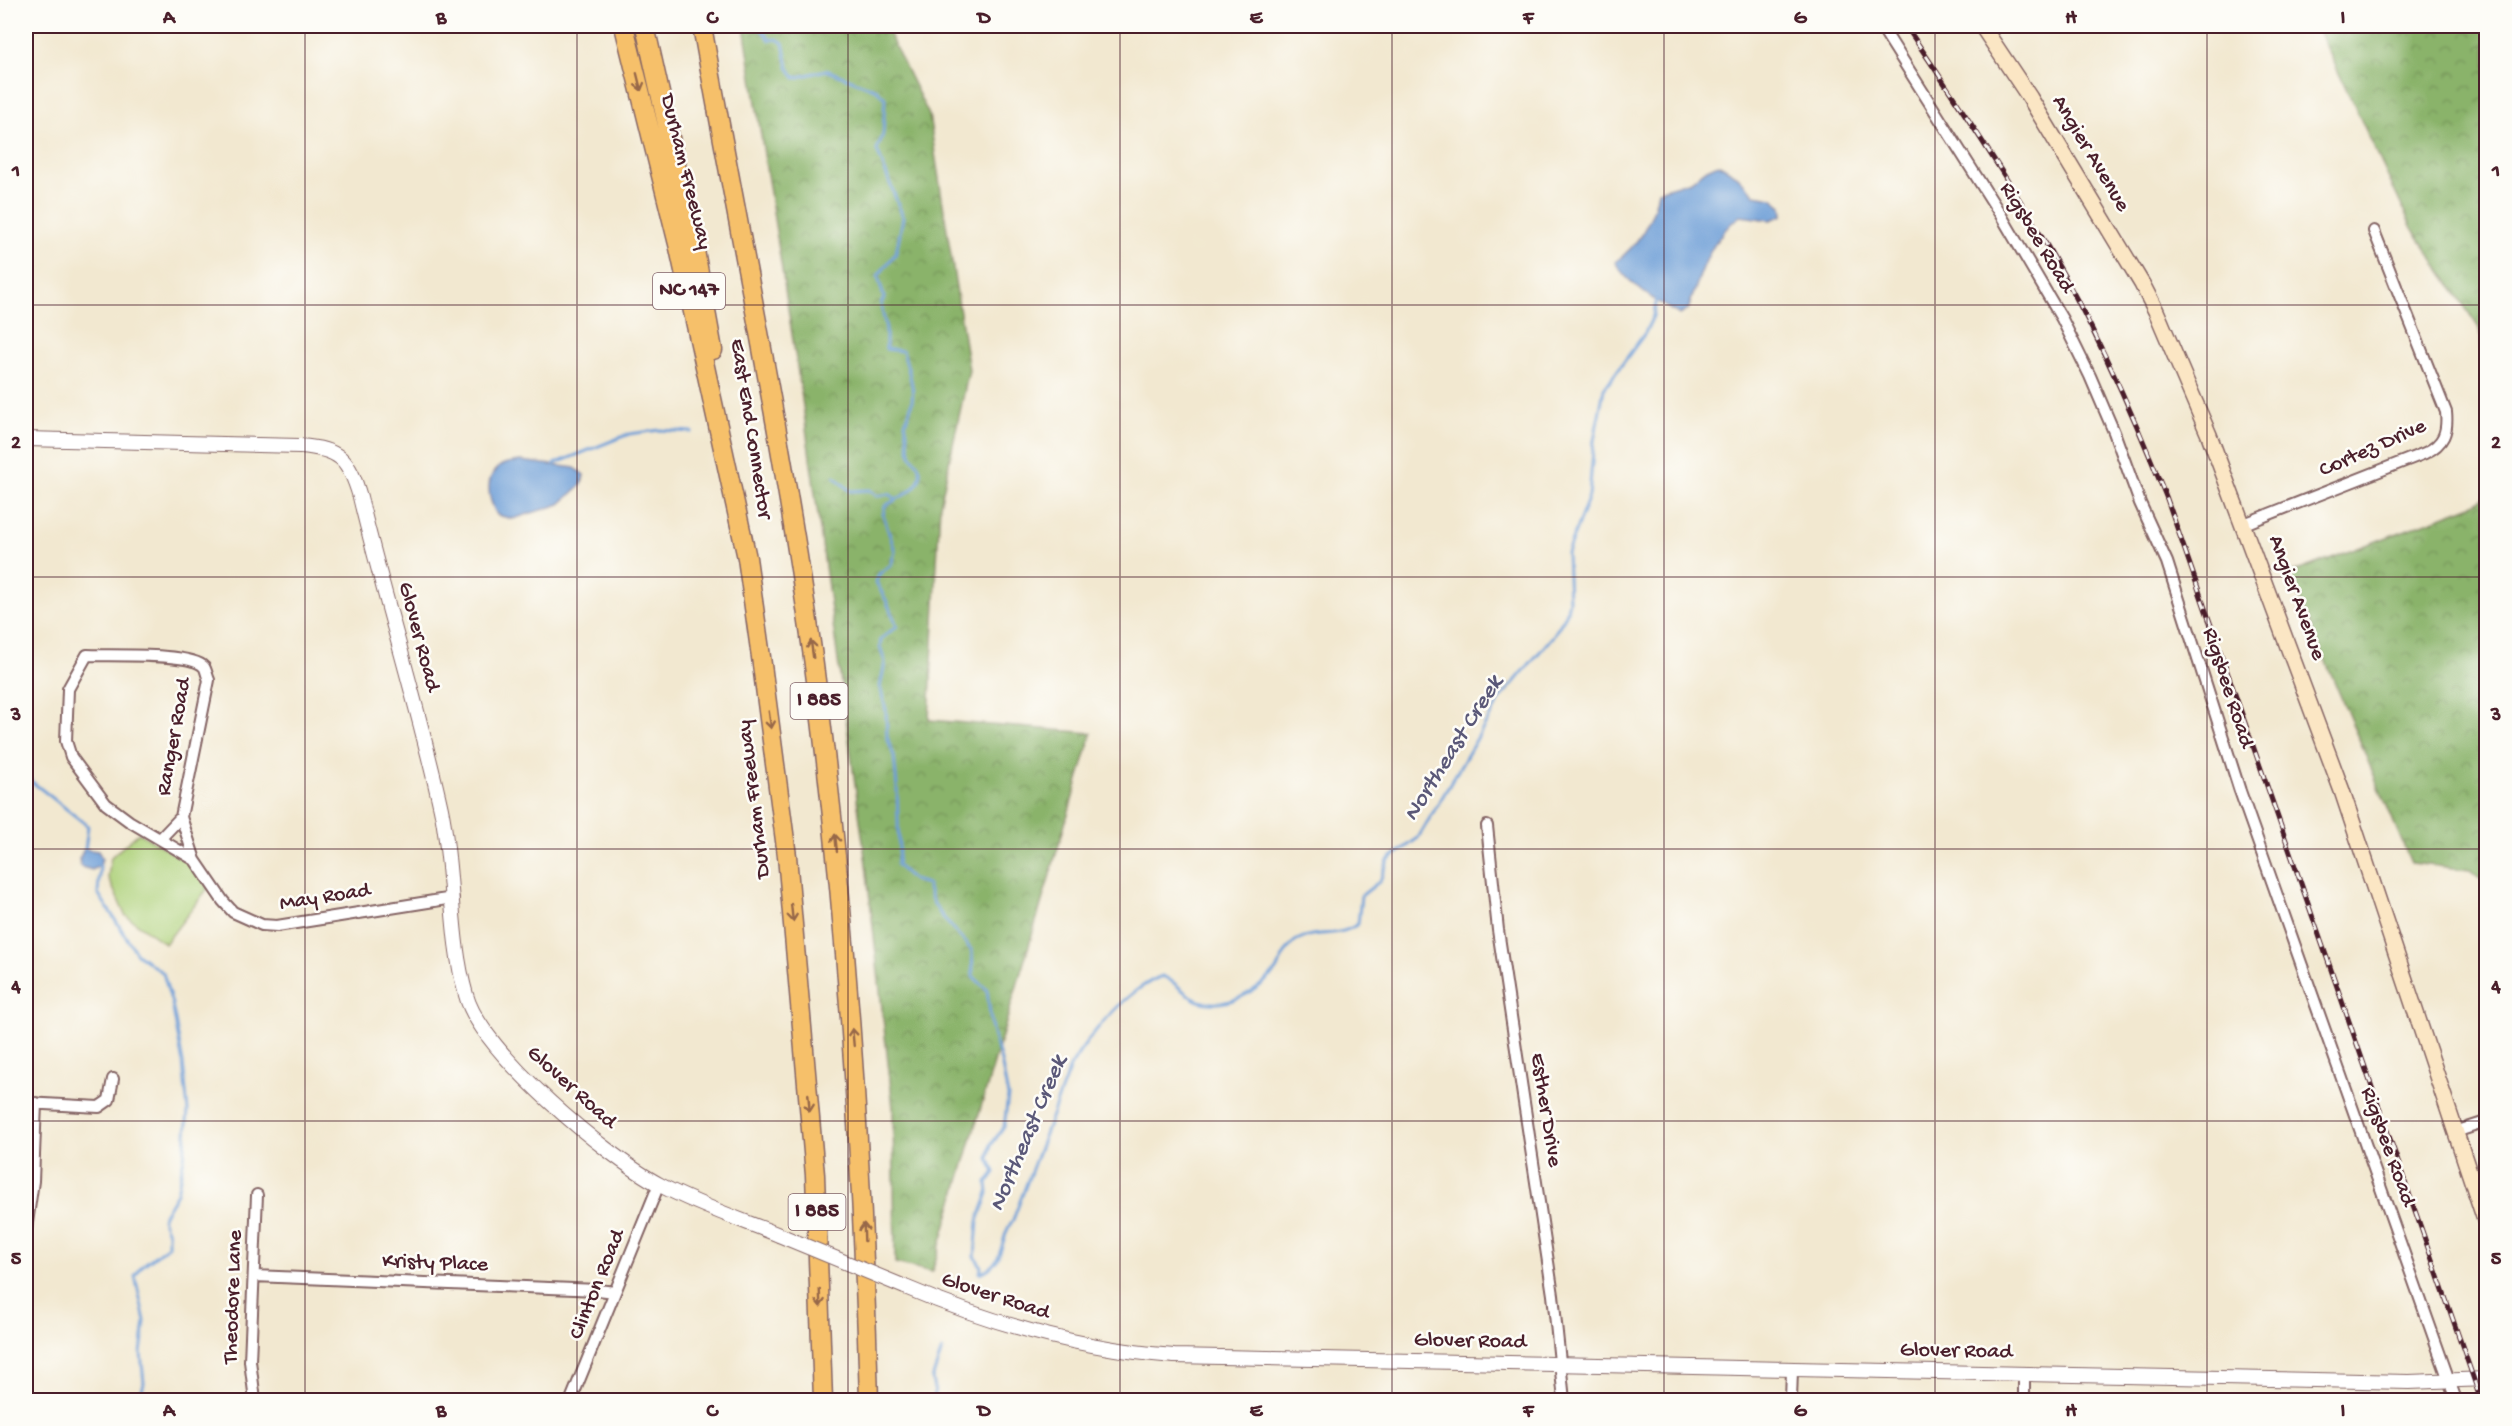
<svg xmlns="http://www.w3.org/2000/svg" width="2512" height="1426" viewBox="0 0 2512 1426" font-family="'Gochi Hand',sans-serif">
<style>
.green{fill:#aed17a;stroke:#7c7852;stroke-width:1.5}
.forest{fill:url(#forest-crowns);stroke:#6a694a;stroke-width:1.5}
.water{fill:#6d9ed7;stroke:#5c5e81;stroke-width:1.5}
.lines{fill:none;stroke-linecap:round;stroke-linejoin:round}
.stream{stroke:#6d9ed7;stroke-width:3}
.minor-casing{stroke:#856565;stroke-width:14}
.tertiary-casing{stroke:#856565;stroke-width:16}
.secondary-casing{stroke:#856565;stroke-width:18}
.motorway-casing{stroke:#856565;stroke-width:21}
.minor{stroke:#fff;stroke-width:10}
.tertiary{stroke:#fff;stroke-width:14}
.secondary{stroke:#fbe6c4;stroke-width:15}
.motorway{stroke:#f6c06b;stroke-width:18}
.rail-casing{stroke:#4a1f2b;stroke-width:5}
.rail{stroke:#fdfcf7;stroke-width:3;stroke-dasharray:9;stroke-linecap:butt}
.tertiary-bridge-casing{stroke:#856565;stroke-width:16;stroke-linecap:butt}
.tertiary-bridge{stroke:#fff;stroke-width:14}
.oneway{stroke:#976748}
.grid{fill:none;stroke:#4a1f2b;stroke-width:1.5;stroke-opacity:0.55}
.labels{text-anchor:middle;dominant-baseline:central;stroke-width:5;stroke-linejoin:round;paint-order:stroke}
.shield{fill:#fdfcf7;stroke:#806168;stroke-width:1.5}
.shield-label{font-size:21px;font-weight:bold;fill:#4a1f2b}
.street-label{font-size:22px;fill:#4a1f2b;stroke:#fdfcf7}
.water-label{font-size:24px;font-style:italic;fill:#5a5878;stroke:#fdfcf7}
.neatline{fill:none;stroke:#4a1f2b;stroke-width:2}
.grid-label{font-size:20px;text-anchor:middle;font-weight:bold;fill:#4a1f2b}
</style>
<defs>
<pattern id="forest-crowns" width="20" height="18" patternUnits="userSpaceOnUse" patternTransform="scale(1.5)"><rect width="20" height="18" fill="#8ab36a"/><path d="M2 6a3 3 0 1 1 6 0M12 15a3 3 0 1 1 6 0" fill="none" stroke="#739157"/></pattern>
</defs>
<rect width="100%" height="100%" fill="#fdfcf7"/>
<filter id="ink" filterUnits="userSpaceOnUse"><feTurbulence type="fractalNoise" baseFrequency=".0167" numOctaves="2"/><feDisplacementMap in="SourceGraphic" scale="12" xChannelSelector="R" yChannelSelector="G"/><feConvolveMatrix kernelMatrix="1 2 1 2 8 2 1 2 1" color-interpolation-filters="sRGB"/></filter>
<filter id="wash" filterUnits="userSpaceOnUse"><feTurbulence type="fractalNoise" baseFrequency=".008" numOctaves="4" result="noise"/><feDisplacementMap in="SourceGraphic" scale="24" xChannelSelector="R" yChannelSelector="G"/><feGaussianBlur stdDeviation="1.35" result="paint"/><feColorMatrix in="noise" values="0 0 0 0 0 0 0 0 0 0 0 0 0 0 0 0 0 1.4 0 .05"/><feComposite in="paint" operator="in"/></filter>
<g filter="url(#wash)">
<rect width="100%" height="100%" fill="#f2e8d0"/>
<path class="green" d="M139 833 194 866 208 888 165 944 125 915 108 877 111 857Z"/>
<path class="forest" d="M744 26H885L929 115 969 370 940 505 929 720 1092 733 932 1272 895 1263 893 1108 866 864 801 392Z
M2321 26H2486V472L2481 331 2412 228 2319 31Z
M2486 495V883L2470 870 2411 863 2289 574 2475 504Z"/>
<path class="water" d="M1718 164 1735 174 1755 195 1772 198 1782 206 1783 215 1771 220 1740 216C1709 239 1700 275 1688 310L1680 315C1657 302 1628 285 1615 262 1637 247 1654 219 1658 191L1691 181 1707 169Z
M521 461 575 468 584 475 582 484 560 504 513 519 497 515C488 499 483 476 502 465 507 462 515 462 521 461Z
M84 849 98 851 102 858 100 866 92 870 81 867 79 859Z"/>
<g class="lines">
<path class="stream" d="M759 26 770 40 777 39 783 43 788 67 795 78 826 70 877 90 885 98 883 134 877 150 903 217 896 253 878 276 884 298 881 304 886 329V349L903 351C911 381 919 393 905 423 908 433 907 446 911 455 913 460 918 463 919 467 927 487 898 498 885 506L883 515 895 551 891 565 879 574 876 582 886 600 897 626 881 639 880 647 885 662 880 687 886 710 887 737 894 756 897 787 899 850 897 865 913 880 927 884C932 913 955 928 972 951L973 976 987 990 992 1030 1001 1061 1008 1096 1004 1127 991 1145 988 1159 995 1172 987 1183 988 1193 978 1221 975 1256 981 1267 980 1273C1007 1263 998 1238 1013 1220L1070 1067C1090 1034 1126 990 1162 976 1176 981 1185 996 1199 1001 1227 1010 1259 991 1276 970 1282 960 1287 946 1297 940 1317 929 1336 939 1358 924L1361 896 1380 881 1388 860 1418 838 1501 698 1553 636 1566 615 1569 601 1567 553 1589 496 1594 440 1604 389 1645 333 1653 316 1657 299
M554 464 629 434 660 430 692 432
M834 476 850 491 870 490 877 496 889 494 896 499
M26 771 31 781 88 826 85 850
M98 864 100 866 98 893 137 954 163 973 172 1004 183 1063 188 1111 184 1158 177 1193 162 1218 168 1233V1246L142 1266 135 1276 145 1321 141 1353 144 1383 139 1400
M933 1400 935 1393 932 1379 942 1350"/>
</g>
</g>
<g filter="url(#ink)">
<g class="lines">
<g class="minor-casing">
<path id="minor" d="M1881 26 2002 217 2062 319 2090 376 2114 432 2140 503 2167 562 2240 791 2456 1400
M2244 524 2425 453C2444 444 2448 432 2446 412L2374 231
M1487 826 1498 930 1553 1295 1564 1400
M161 838 181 817
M195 860 181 817 209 680C207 676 206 669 204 667 192 652 108 656 87 655L68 689 66 741 71 757 106 804 129 821 195 860 223 901 233 912 262 925 277 926 453 898
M26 1103 99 1107 109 1100 113 1079
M2455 1132 2486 1122
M26 1230 33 1181 36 1103
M254 1276 598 1290 615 1292
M255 1400 250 1361 257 1195
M571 1400 659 1184
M1791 1400 1792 1370
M2024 1400V1374"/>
</g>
<g class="tertiary-casing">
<path id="tertiary" d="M26 439 300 446C340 449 349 459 360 497 385 601 418 704 441 809 454 870 449 935 466 995 481 1052 607 1157 660 1185 698 1205 739 1219 779 1235
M905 1287C992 1324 1080 1349 1174 1356L2409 1382 2486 1379"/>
</g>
<g class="secondary-casing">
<path id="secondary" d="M1982 26 2030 98 2142 284 2156 311 2209 435 2342 791 2486 1223"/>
</g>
<g class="motorway-casing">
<path id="motorway" d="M624 26 679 248 747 558 761 657 787 856 815 1175 823 1400
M645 26 694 245 713 350
M702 26C739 234 783 441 812 650 846 899 862 1149 869 1400"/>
</g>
<use href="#minor" class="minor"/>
<use href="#tertiary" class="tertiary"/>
<use href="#secondary" class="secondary"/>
<use href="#motorway" class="motorway"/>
<g class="rail-casing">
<path id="rail" d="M1906 26C1954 97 2002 169 2046 244 2094 325 2132 411 2167 499L2481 1400"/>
</g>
<use href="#rail" class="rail"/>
<g class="tertiary-bridge-casing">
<path id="tertiary-bridge" d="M779 1235 905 1287"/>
</g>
<use href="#tertiary-bridge" class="tertiary-bridge"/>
</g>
<defs><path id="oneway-shaft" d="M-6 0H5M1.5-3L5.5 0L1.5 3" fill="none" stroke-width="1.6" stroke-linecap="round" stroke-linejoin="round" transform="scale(1.5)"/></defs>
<g class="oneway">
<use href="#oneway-shaft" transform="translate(639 82) rotate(76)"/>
<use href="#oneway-shaft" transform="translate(812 649) rotate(-98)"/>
<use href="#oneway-shaft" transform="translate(770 720) rotate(82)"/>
<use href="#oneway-shaft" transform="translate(836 843) rotate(-96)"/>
<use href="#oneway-shaft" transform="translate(792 913) rotate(84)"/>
<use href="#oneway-shaft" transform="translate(853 1037) rotate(-95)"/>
<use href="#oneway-shaft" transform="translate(809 1103) rotate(85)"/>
<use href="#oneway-shaft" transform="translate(864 1232) rotate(-92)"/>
<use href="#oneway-shaft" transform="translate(820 1298) rotate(88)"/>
</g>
</g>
<path class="grid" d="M305 26V1400M577 26V1400M848 26V1400M1120 26V1400M1392 26V1400M1664 26V1400M1935 26V1400M2207 26V1400M26 305H2486M26 577H2486M26 849H2486M26 1121H2486"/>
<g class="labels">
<g class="shield">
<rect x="653" y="273" width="72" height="36" rx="4.5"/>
<rect x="790.5" y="683" width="57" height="36" rx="4.5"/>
<rect x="788.5" y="1194" width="57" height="36" rx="4.5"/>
</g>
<g class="shield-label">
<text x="689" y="291">NC 147</text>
<text x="819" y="701">I 885</text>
<text x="817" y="1212">I 885</text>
</g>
<g class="street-label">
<text transform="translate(2090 154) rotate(59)">Angier Avenue</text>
<text transform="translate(685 172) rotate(76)">Durham Freeway</text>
<text transform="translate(2036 238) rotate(59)">Rigsbee Road</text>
<text transform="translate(750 429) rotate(81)">East End Connector</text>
<text transform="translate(2373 449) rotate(-24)">Cortez Drive</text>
<text transform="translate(2296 598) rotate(70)">Angier Avenue</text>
<text transform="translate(418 637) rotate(75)">Glover Road</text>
<text transform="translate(2227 688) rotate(72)">Rigsbee Road</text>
<text transform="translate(175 737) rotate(-80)">Ranger Road</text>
<text transform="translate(755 799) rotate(-97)">Durham Freeway</text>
<text transform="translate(325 898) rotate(-9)">May Road</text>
<text transform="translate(571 1088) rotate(42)">Glover Road</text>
<text transform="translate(1545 1110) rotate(81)">Esther Drive</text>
<text transform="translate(2387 1147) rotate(70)">Rigsbee Road</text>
<text transform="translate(435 1264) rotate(2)">Kristy Place</text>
<text transform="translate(598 1285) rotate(-68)">Clinton Road</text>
<text transform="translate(234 1297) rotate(-88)">Theodore Lane</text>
<text transform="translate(995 1297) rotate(18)">Glover Road</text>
<text transform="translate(1470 1342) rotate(1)">Glover Road</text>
<text transform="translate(1956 1352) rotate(1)">Glover Road</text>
</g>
<g class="water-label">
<text transform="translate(1454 749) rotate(-58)">Northeast Creek</text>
<text transform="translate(1029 1134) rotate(-67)">Northeast Creek</text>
</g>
</g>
<rect width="2512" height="1426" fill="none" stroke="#fdfcf7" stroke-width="66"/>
<rect x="33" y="33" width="2446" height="1360" class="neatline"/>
<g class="grid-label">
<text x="169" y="23">A</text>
<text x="441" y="23">B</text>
<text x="712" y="23">C</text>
<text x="984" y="23">D</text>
<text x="1256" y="23">E</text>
<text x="1528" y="23">F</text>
<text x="1800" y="23">G</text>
<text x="2071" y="23">H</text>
<text x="2343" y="23">I</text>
<text x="16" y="176">1</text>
<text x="2496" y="176">1</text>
<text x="16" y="448">2</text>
<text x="2496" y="448">2</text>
<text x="16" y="720">3</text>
<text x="2496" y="720">3</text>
<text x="16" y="992">4</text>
<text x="2496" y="992">4</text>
<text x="16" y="1264">5</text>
<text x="2496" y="1264">5</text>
<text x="169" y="1416">A</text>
<text x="441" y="1416">B</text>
<text x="712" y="1416">C</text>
<text x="984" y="1416">D</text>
<text x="1256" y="1416">E</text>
<text x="1528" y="1416">F</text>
<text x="1800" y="1416">G</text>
<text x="2071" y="1416">H</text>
<text x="2343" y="1416">I</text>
</g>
</svg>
